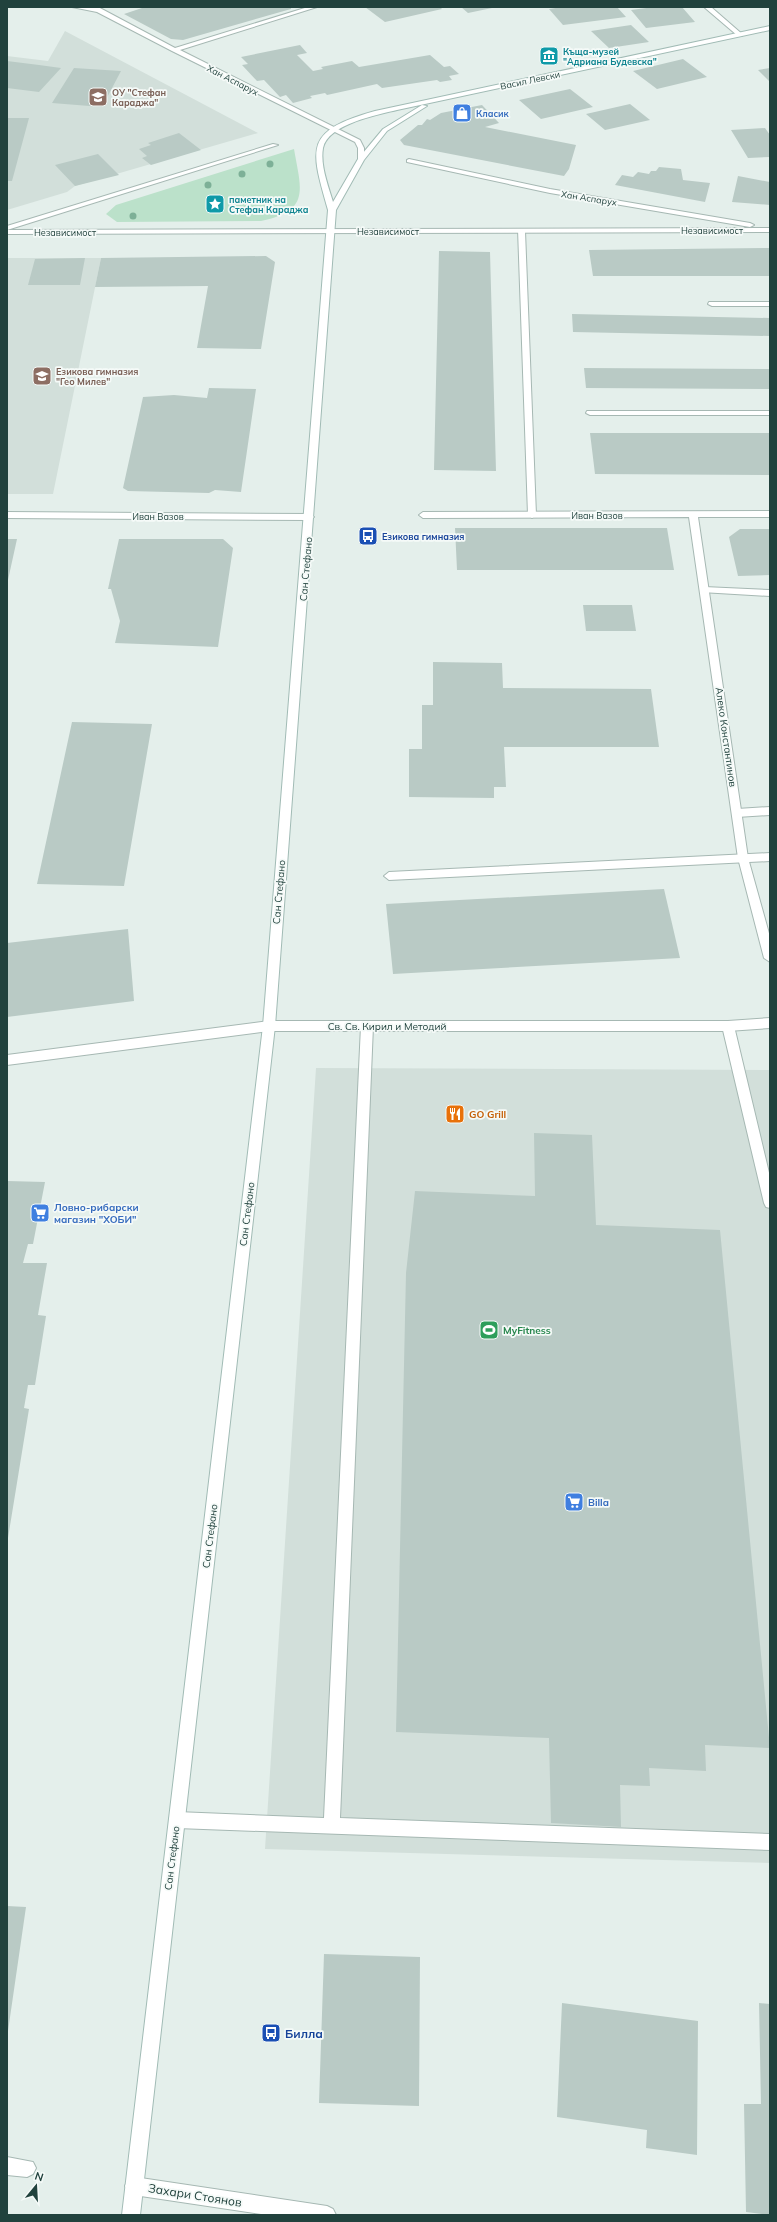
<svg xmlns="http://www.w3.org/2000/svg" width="777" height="2222" viewBox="0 0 777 2222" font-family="Mulish,sans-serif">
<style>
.built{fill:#d2dfda}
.green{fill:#bbe1ca}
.building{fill:#b9cac5}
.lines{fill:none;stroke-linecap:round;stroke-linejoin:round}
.lane-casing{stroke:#a6b8b3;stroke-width:2}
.street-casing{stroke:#a6b8b3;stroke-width:2}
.secondary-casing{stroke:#a1bbb5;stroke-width:2}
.lane{fill:#fff;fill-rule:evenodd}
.street{fill:#fff;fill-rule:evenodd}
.secondary{fill:#fff;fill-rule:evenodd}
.tree{fill:#7db097}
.labels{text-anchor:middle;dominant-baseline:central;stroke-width:3.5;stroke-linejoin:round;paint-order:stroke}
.far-culture-label{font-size:9px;font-weight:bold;fill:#0d838f;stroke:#f5faf8;text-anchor:start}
.far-street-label{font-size:9px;fill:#21423d;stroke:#f5faf8}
.far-education-label{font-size:9px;font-weight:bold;fill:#785e54;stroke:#f5faf8;text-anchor:start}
.far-shop-label{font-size:9px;font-weight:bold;fill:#366cbe;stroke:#f5faf8;text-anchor:start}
.far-transit-label{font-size:9px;font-weight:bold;fill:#164399;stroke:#f5faf8;text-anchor:start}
.street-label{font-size:10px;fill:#21423d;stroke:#f5faf8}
.food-label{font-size:10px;font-weight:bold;fill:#c56008;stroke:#f5faf8;text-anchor:start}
.shop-label{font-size:10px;font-weight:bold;fill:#366cbe;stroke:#f5faf8;text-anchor:start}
.leisure-label{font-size:10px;font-weight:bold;fill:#27864d;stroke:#f5faf8;text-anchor:start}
.near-transit-label{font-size:12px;font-weight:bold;fill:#164399;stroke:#f5faf8;text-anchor:start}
.near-street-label{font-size:12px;fill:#21423d;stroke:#f5faf8}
</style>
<rect width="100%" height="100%" fill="#e4efeb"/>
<path class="built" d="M65 31 258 133 75 186 67 192 7 210V56L48 61Z
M7 258H101L53 494H7Z
M316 1068 770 1070V1863L265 1849Z"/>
<path class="green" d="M294 149C301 190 311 210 261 221L117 222 106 214 116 205Z"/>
<path class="building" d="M145 7H291V9L183 40 171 39 124 14Z
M365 7H440L442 9 385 22Z
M461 7H492V8L468 13Z
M562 7H617L626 17 563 25 549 9Z
M654 7H682L695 22 646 28 631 10Z
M631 25 649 42 609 48 591 31Z
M300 45 307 53 297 55 313 71 323 69 321 67 352 61 359 67 430 55 444 67 450 66 459 74 449 76 452 80 440 82 437 80 382 88 377 84 327 95 325 93 310 96 312 98 293 103 286 95 280 97 264 80 257 81 242 65 248 64 241 57Z
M683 59 707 77 657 89 633 71Z
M7 61 39 65 61 68 39 92 7 88Z
M74 68 121 71 102 107 52 103Z
M770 68V82L758 70Z
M570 89 593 107 541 119 519 100Z
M630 104 650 120 605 130 586 114Z
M482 105 499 123 485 127 576 145 569 169 564 176 404 145 400 140 418 125H422L427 119 430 120 441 113Z
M7 118H29L12 181H7Z
M765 128 770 135V157L748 158 731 130Z
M179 133 201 150 151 165 142 158 147 156 139 149 151 145 148 143Z
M98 154 119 175 75 186 55 165Z
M659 167 681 169 683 180 710 183 705 202 615 185 622 175 633 177 638 172 649 174 651 171H656Z
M738 176 770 182V205L732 202Z
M770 248V276H593L589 250Z
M439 251 490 252 496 471 434 470Z
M266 256 275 262 261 349 197 348 208 286 95 287 101 258Z
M85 258 80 285H28L35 259Z
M572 314 770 318V336L573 332Z
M584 368 770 369V389L586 388Z
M209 388 256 389 241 492 215 490 209 493 128 491 123 488 143 397 174 395 207 398Z
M590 433H770V475L595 474Z
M455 528H667L674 570H457Z
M740 529H770V575L738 576 729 537Z
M7 539H17L8 580H7Z
M119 539H223L233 548 218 647 115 643 120 621 111 589H108Z
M583 605H632L636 631H586Z
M433 662 502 663 503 688 651 689 659 747H504L506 787H494V798L409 797V749H422V705H433Z
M72 722 152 724 124 886 37 884Z
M664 889 680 958 393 974 386 904Z
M128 929 134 1001 7 1017V943Z
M534 1133 592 1135 596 1225 720 1230 770 1748 705 1745 706 1771 649 1768 650 1786 620 1785 621 1827 551 1823 549 1738 396 1732 406 1273 415 1191 535 1196Z
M7 1181 45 1182 33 1244H28L23 1263H47L38 1315 46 1316 35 1385H28L24 1408 29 1409 8 1538Z
M7 1906 26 1907 8 2031 7 2030Z
M324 1954 420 1957 419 2106 319 2103Z
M562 2003 698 2021 697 2155 646 2148 647 2130 557 2117Z
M759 2003 770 2004V2215L746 2212 744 2104H761Z"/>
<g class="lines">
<g class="lane-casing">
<path id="lane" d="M273 144 278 145 7 230V226Z
M518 229 525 231 536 515 532 518 528 515Z
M709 302H770V306H712L708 304Z
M587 411H770V415H590L586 413Z
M704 587 770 590V596L701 592V588Z
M770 807V815L737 817 732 813 737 809Z
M770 853V861L389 880 384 876 389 872Z
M367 1021 373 1026 340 1818 770 1834V1850L177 1828 171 1826 169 1820 171 1814 177 1812 324 1818 361 1026Z
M728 1021 734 1026 770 1177V1208L766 1207 764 1203 722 1026Z"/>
</g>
<g class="street-casing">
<path id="street" d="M72 7H98L175 48 308 7H317L180 50 360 140 364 148V159L361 161 358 159V148L355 142 172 51 97 12Z
M704 7H711L742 34V36H738Z
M409 159 550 189 750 223 754 225 750 227 550 193 407 162V160Z
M770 228V232L7 234V230Z
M770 511V517H698L748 858 770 937V962L764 958 738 858 689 517 423 518 419 515 423 512Z
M7 512 310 514 314 517 310 520 7 518Z
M770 1018V1028L728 1031H269L7 1065V1055L269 1021H728Z
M7 2157 33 2162 36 2168 33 2174 27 2177 7 2175Z
M134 2177 327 2206 333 2209 336 2215H268L134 2195 128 2192 125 2186 128 2180Z"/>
</g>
<g class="secondary-casing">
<path id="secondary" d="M770 26V30L397 110C377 115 328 124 323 148 320 165 328 185 333 202L358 159 383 129 422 105 427 106 387 131 364 160 336 210 275 1026 140 2215H122L263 1026 328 210C310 147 304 131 375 111Z"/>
</g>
<use href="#lane" class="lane"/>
<use href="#street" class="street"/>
<use href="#secondary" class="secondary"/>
</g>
<g class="tree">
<circle cx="270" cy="164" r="3.5"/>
<circle cx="242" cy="174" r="3.5"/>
<circle cx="208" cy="185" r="3.5"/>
<circle cx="133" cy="216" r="3.5"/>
</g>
<defs>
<g id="museum-square" transform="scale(1)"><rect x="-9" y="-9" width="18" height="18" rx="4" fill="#0f9aa8" stroke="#f5faf8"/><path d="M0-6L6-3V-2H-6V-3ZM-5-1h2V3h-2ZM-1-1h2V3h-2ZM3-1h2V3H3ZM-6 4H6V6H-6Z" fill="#fff"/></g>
<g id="school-square" transform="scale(1)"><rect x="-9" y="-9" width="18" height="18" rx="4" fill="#8d6e63" stroke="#f5faf8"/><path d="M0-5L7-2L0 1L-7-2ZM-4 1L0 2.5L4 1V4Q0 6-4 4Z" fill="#fff"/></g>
<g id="shop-square" transform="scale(1)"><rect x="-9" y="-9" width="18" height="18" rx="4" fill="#3f7fe0" stroke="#f5faf8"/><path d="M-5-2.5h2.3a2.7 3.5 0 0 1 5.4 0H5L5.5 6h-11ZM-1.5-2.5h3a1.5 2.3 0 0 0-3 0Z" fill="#fff"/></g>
<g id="sight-square" transform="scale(1)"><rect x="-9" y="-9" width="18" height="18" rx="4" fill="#0f9aa8" stroke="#f5faf8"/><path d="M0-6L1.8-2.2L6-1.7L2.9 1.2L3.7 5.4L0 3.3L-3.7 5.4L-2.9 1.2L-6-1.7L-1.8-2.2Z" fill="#fff"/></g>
<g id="bus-square" transform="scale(1)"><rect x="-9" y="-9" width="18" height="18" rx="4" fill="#1a4fb4" stroke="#f5faf8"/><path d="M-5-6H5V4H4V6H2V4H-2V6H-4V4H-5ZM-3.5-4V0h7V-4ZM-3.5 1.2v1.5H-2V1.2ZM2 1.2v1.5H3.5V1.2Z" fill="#fff"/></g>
<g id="restaurant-square" transform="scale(1)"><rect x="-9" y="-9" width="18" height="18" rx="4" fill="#e8710a" stroke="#f5faf8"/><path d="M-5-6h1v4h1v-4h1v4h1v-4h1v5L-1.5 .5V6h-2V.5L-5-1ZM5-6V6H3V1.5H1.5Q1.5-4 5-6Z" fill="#fff"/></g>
<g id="supermarket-square" transform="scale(1)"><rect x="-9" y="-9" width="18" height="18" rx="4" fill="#3f7fe0" stroke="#f5faf8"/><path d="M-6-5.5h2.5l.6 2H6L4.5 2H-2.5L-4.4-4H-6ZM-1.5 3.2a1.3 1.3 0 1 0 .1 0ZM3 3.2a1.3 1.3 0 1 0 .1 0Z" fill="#fff"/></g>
<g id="stadium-square" transform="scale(1)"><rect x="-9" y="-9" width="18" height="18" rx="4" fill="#2e9e5b" stroke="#f5faf8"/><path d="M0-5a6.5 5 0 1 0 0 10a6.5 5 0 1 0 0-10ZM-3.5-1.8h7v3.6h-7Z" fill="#fff"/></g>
</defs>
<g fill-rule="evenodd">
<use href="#museum-square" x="549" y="56"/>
<use href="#school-square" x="98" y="97"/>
<use href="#shop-square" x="462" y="113"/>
<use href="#sight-square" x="215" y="204"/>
<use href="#school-square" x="42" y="376"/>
<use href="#bus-square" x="368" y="536"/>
<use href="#restaurant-square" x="455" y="1114"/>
<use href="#supermarket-square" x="40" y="1213"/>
<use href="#stadium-square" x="489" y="1330"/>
<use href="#supermarket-square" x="574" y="1502"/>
<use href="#bus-square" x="271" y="2033"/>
</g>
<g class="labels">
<g class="far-culture-label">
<text x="563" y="51">Къща-музей<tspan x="563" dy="10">"Адриана Будевска"</tspan></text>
<text x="229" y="199">паметник на<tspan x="229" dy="10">Стефан Караджа</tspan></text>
</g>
<g class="far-street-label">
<text transform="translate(233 80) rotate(27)">Хан Аспарух</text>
<text transform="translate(530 80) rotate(-12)">Васил Левски</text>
<text transform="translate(589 198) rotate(9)">Хан Аспарух</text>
<text x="712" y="230">Независимост</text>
<text x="388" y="231">Независимост</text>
<text x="65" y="232">Независимост</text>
<text x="597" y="515">Иван Вазов</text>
<text x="158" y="516">Иван Вазов</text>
</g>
<g class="far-education-label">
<text x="112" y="92">ОУ "Стефан<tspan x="112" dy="10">Караджа"</tspan></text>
<text x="56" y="371">Езикова гимназия<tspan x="56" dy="10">"Гео Милев"</tspan></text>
</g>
<g class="far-shop-label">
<text x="476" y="113">Класик</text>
</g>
<g class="far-transit-label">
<text x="382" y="536">Езикова гимназия</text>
</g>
<g class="street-label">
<text transform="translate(306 569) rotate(-85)">Сан Стефано</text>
<text transform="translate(726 737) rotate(82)">Алеко Константинов</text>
<text transform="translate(279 892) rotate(-85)">Сан Стефано</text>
<text x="387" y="1026">Св. Св. Кирил и Методий</text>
<text transform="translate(247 1214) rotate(-83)">Сан Стефано</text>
<text transform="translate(210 1536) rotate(-83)">Сан Стефано</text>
<text transform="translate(172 1858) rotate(-83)">Сан Стефано</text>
</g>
<g class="food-label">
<text x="469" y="1114">GO Grill</text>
</g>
<g class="shop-label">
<text x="54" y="1207">Ловно-рибарски<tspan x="54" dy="12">магазин "ХОБИ"</tspan></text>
<text x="588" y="1502">Billa</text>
</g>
<g class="leisure-label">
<text x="503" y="1330">MyFitness</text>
</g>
<g class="near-transit-label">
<text x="285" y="2033">Билла</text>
</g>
<g class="near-street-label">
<text transform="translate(195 2195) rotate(9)">Захари Стоянов</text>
</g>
</g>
<rect width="777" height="2222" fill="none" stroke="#21423d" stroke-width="16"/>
<g transform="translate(36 2186) rotate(18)" stroke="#f5faf8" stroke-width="3" paint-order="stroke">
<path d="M0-3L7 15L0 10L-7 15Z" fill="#21423d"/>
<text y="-6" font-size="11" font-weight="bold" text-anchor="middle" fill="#21423d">N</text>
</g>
</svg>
